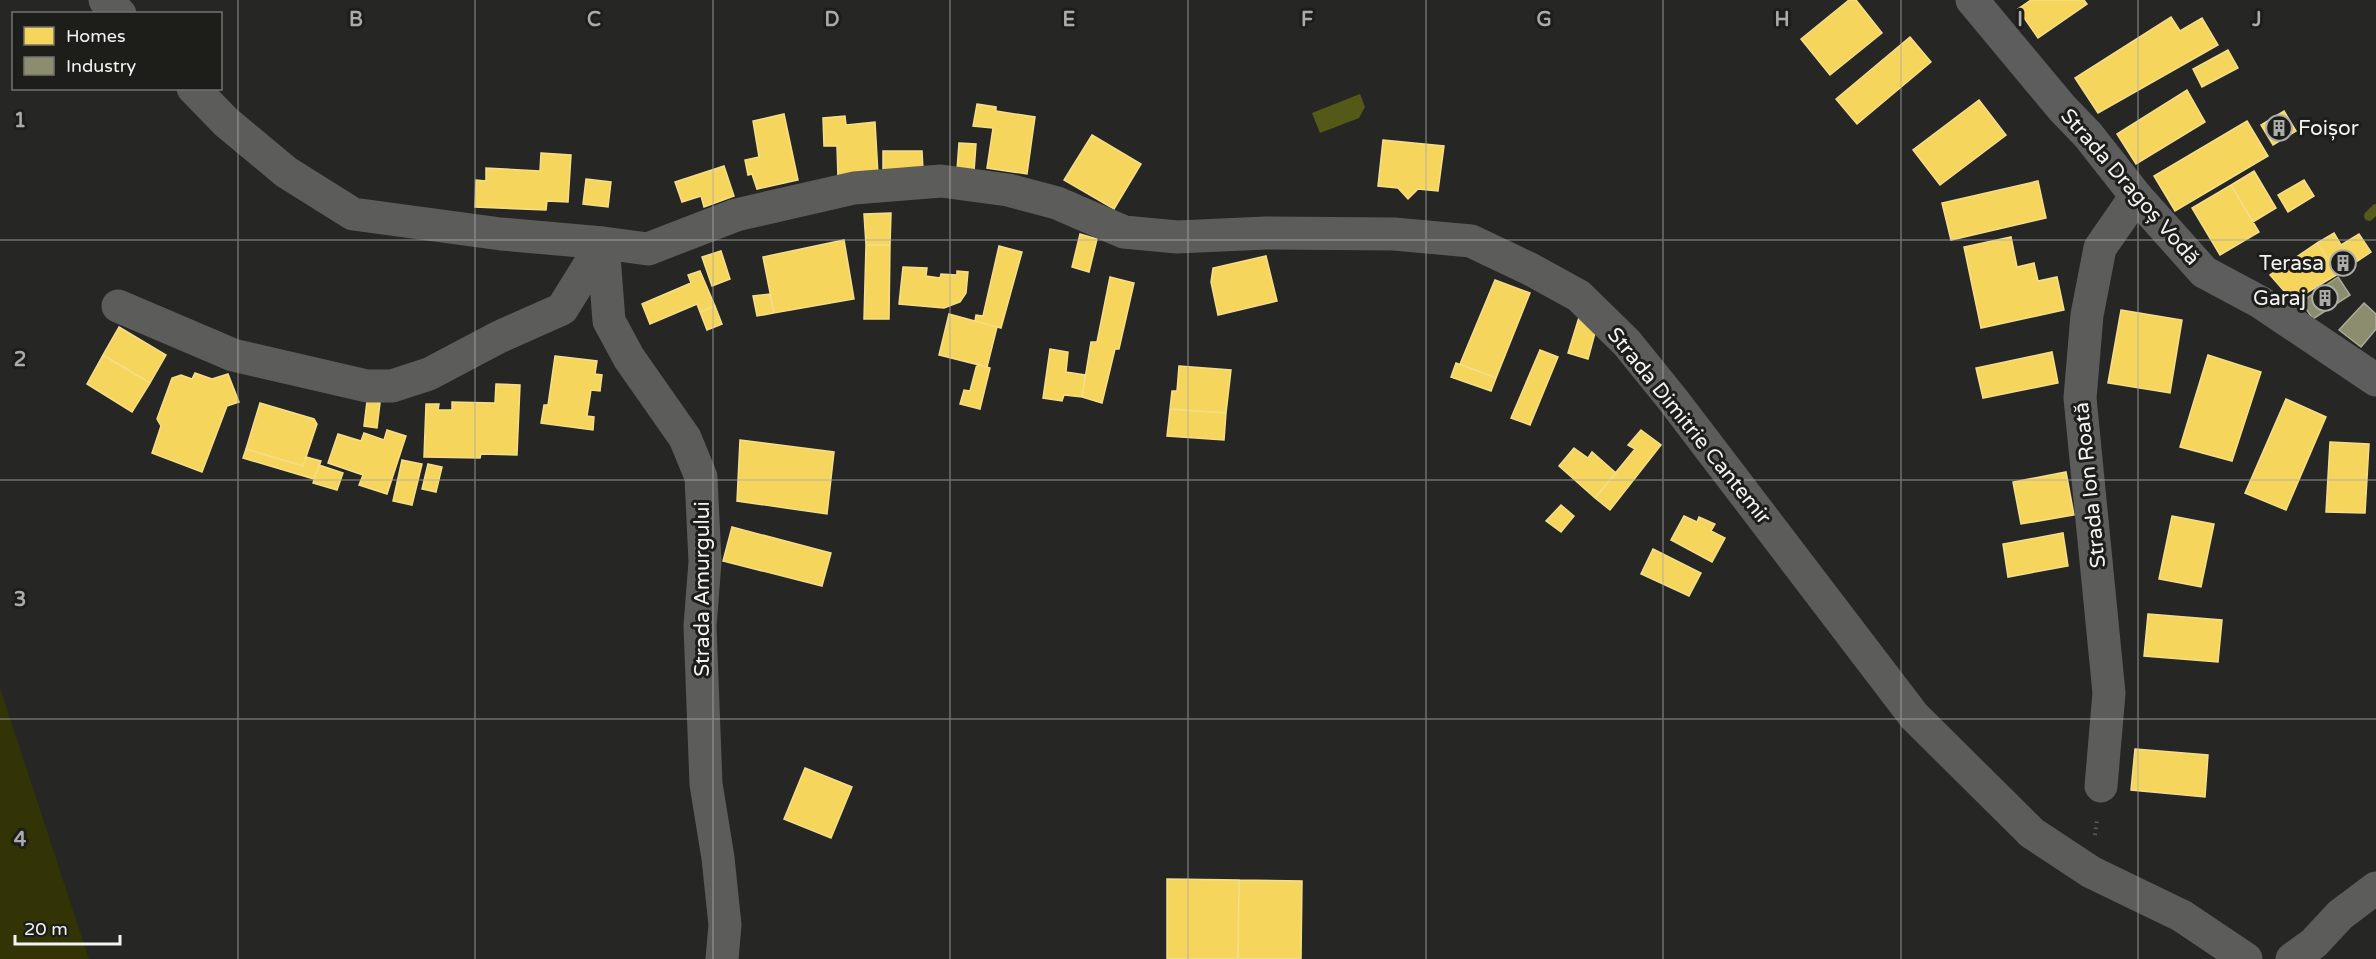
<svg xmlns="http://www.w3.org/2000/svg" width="2376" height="959" viewBox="0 0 2376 959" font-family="'Varela Round',sans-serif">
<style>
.green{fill:#323406}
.water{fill:#555918}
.homes{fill:#f6d55c;stroke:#f5de89;stroke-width:1.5}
.industry{fill:#8c8c6e;stroke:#abab95;stroke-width:1.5}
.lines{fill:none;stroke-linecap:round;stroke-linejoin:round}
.stream{stroke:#555918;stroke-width:10}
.path{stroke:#5d5d5c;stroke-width:4;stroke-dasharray:1.5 4.5;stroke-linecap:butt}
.street{stroke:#5c5c5b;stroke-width:33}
.secondary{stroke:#5d5d5d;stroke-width:33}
.grid{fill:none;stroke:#ababa9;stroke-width:1.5;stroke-opacity:0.55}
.labels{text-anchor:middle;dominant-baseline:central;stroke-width:6;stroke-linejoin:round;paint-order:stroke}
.poi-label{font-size:21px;fill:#f3f3f1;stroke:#1d1d1a;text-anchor:end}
.street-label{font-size:21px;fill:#f3f3f1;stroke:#1d1d1a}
.grid-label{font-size:20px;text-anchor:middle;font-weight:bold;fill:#ababa9;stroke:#1d1d1a;stroke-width:6;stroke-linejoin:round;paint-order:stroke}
</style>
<rect width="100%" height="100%" fill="#262624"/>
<path class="green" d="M0 688 89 959H0Z"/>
<path class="water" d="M1360 94 1365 107 1359 118 1320 133 1312 113Z"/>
<path class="homes" d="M1849 0H1856L1882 33 1830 75 1801 39Z
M2031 0H2084L2087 4 2038 38 2018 9Z
M2171 17 2180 31 2202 18 2218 45 2098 113 2075 78Z
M1910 37 1931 62 1857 124 1836 99Z
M2228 50 2238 68 2202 87 2193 69Z
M2187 90 2205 122 2136 164 2117 134Z
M1979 100 2006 135 1940 185 1913 150Z
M977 104 996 107V111L1035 117 1027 174 987 168 993 128 973 126Z
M2284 111 2296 131 2273 145 2261 125Z
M784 114 798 180 757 189 752 174 748 175 745 160 759 157 753 121Z
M845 116 846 125 875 122 878 175 838 178 837 146H824L823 118Z
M2247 121 2268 156 2175 211 2154 176Z
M1092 135 1141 164 1114 209 1064 180Z
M1383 140 1444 146 1438 191 1418 189 1408 199 1398 188 1378 186Z
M959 143 976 144 974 171 957 170Z
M883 151H922L923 170 883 171Z
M541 153 571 155 568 202 547 201 546 210 475 207 476 180 486 181V168L540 171Z
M724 166 734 196 704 207 701 196 682 202 675 182Z
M2254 171 2276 208 2253 222 2231 185Z
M586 179 611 182 608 207 583 204Z
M2304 180 2314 196 2288 212 2278 195Z
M2038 181 2046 218 1951 240 1942 203Z
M2231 185 2259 232 2220 255 2192 208Z
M891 213 890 245H866L864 214Z
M2334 233 2341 245 2359 234 2371 252 2338 274 2317 243Z
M1080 234 1097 239 1089 272 1072 267Z
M2011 237 2017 267 2034 263 2038 281 2057 277 2064 310 1981 328 1964 247Z
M844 240 854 299 774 313 763 257Z
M2317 243 2338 274 2293 301 2270 275Z
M866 245H890L889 319H864Z
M999 246 1022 252 1001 328 975 321 976 315 983 316Z
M721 251 730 279 712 286 702 257Z
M1266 256 1277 301 1218 315 1211 282 1213 268Z
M903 267 927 268 926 276 940 278 941 274 957 275V271L968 272 966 293 960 302 944 308 899 304Z
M700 271 715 306 700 312 697 304 650 324 642 304 691 283 688 275Z
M1110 277 1134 283 1119 349H1115L1102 403 1082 397 1091 342H1097Z
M1495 280 1530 293 1496 378 1460 364Z
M770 294 774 313 757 316 753 296Z
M715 306 722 324 707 330 700 312Z
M2121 310 2182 320 2170 393 2108 383Z
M949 314 997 327 987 367 939 355Z
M1580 314 1595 333 1588 359 1568 353Z
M119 327 166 355 150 383 103 355Z
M1050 349 1068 352 1066 372 1085 375 1082 397 1064 395 1062 401 1043 398Z
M1540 350 1558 357 1530 425 1511 418Z
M2052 352 2058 383 1983 398 1976 368Z
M103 355 150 383 132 412 87 384Z
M2208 355 2261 372 2232 461 2180 447Z
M555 356 597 361 595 374 602 375 600 391 591 390 587 416 594 417 593 430 541 423 544 405H548Z
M1456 363 1496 378 1491 391 1451 377Z
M977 364 990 368 980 409 960 404 964 390 970 391Z
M1179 366 1231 370 1226 413 1170 409 1172 391H1177Z
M195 373 212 379 228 374 239 402 227 406 202 472 152 453 161 426 157 419 172 378 181 375 192 379Z
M496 384 520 385 517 455 481 454 480 458 424 457 426 404H439L438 410H452V402L495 403Z
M2286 399 2326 417 2286 510 2245 493Z
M367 401 380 403 377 428 364 426Z
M260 403 314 419 317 424 303 466 246 449Z
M1170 409 1226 413 1224 440 1167 436Z
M387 430 406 436 387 494 359 485 363 475 328 463 338 434 361 441 364 433 384 440Z
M1641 430 1661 445 1610 510 1595 498 1635 449 1628 445Z
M740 440 834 452 827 514 737 501Z
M2330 442 2369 444 2365 513 2326 512Z
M1574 448 1588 458 1592 452 1616 473 1595 498 1559 466Z
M246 449 303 466 306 457 321 461 314 479 243 458Z
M402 460 422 464 412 505 393 501Z
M428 464 442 467 436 492 422 489Z
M319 465 343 473 337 490 313 483Z
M2066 472 2074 515 2021 524 2013 482Z
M1561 505 1574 516 1561 532 1546 521Z
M1684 516 1697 522 1699 517 1715 524 1711 531 1725 538 1712 562 1671 540Z
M2172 516 2214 524 2201 587 2159 579Z
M732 527 831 553 822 586 723 561Z
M2063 533 2068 566 2008 577 2003 544Z
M1653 549 1701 573 1689 596 1641 574Z
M2148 614 2222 620 2218 662 2144 656Z
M2135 749 2208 755 2205 797 2131 790Z
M805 768 852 787 831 838 784 819Z
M1167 879 1239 880 1238 959H1167Z
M1239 880 1302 881 1301 959H1238Z"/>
<path class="industry" d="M2338 277 2350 295 2313 319 2301 302Z
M2364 303 2376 314V329L2361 347 2339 330Z"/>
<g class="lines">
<path class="stream" d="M2369 216 2376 209"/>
<path class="path" d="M2095 835 2097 819"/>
<path class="street" d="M105 0 120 14
M193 88 226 122 286 172 353 214 501 234 603 243 648 249 736 215 854 188 941 181 1008 190 1057 203 1124 232 1177 237 1266 233 1394 234 1471 241 1530 269 1579 296 1627 343 1673 400 1914 716 2032 833 2091 872 2182 916 2246 959
M603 243 609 321 629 358 685 438 701 477 705 562 700 626 706 784 718 858 725 925 722 959
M118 306 233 355 367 386H392L429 374 499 337 562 309 603 243
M2101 786 2109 693 2080 398 2087 315 2100 248 2136 196
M2292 959 2314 943 2340 915 2376 888"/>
<path class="secondary" d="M1972 0 2062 108 2088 135 2136 196 2204 272 2260 302 2376 380"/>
</g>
<path class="grid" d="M238 0V959M475 0V959M713 0V959M950 0V959M1188 0V959M1426 0V959M1663 0V959M1901 0V959M2138 0V959M0 240H2376M0 480H2376M0 719H2376"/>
<defs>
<g id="building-ring" transform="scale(1.35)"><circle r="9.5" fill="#1d1d1a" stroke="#ababa9" stroke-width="1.5"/><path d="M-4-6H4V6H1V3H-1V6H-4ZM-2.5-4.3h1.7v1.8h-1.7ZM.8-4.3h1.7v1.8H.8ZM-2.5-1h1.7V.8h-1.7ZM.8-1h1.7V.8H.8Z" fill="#ababa9"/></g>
</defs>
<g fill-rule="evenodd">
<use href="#building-ring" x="2279" y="128"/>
<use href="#building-ring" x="2343" y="263"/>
<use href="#building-ring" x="2325" y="298"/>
</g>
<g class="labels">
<g class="poi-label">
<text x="2298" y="128" text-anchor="start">Foișor</text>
<text x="2324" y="263">Terasa</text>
<text x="2306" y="298">Garaj</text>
</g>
<g class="street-label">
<text transform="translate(2130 187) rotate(49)">Strada Dragoș Vodă</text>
<text transform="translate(1689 426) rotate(51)">Strada Dimitrie Cantemir</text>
<text transform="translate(2090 485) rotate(-96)">Strada Ion Roată</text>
<text transform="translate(702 589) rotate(-90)">Strada Amurgului</text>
</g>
</g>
<g class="grid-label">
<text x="356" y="26">B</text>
<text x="594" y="26">C</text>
<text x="832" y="26">D</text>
<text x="1069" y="26">E</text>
<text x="1307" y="26">F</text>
<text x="1544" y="26">G</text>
<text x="1782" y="26">H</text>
<text x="2020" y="26">I</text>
<text x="2257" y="26">J</text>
<text x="20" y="127">1</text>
<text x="20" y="366">2</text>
<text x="20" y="606">3</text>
<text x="20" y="846">4</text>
</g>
<rect x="12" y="12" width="210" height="78" fill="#1d1d1a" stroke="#737370" stroke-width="1.5"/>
<rect x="24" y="27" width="30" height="18" fill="#f6d55c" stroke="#737370" stroke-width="1.5"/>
<text x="66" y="42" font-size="18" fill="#f3f3f1">Homes</text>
<rect x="24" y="57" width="30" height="18" fill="#8c8c6e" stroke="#737370" stroke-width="1.5"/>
<text x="66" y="72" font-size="18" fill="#f3f3f1">Industry</text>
<path d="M15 935v9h105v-9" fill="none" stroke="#f3f3f1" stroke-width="3"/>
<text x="24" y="935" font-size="18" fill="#f3f3f1" stroke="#1d1d1a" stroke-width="4.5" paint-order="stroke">20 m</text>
</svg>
